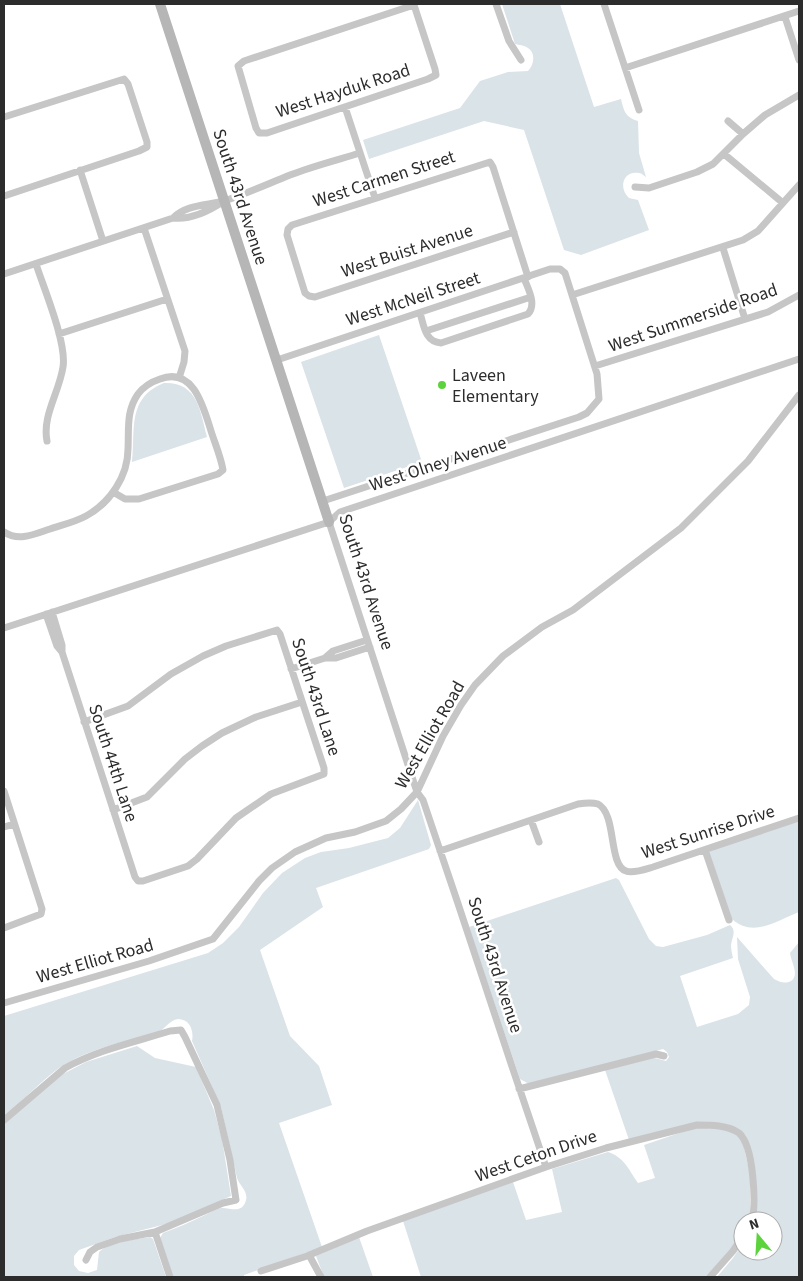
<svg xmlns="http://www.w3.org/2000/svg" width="803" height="1281" viewBox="0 0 803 1281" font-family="'Source Sans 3',sans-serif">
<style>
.green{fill:#dae3e8}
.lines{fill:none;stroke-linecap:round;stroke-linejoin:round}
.street{stroke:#c6c6c6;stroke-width:7}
.secondary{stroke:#b6b6b6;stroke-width:10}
.poi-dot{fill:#5cd33d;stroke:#fff;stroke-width:2}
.labels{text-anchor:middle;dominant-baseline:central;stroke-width:5;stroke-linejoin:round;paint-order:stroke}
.street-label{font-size:18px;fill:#2c2c2c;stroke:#fff}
.poi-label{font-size:18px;fill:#2c2c2c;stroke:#fff;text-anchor:start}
</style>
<rect width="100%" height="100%" fill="#fff"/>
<path class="green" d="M502 4H560L594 107 621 99C624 111 625 117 638 121L639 153 646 177C644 176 642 173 639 173 623 170 618 188 629 198L638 200 649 230 581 255 564 250 524 130 484 121 369 159 363 140 460 108 480 81 508 72 528 71C534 65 536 53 528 48 524 45 519 45 515 44Z
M379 335 422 462 344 488 301 362Z
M164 383C198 382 200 411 207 437L132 462C136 432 126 398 164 383Z
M418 800 431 845 429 849 316 888 323 907 260 950 290 1036 319 1066 332 1105 279 1123 322 1247 244 1275V1277H173L160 1238 163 1233C177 1228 190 1222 203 1216 208 1214 215 1209 221 1208 229 1207 240 1214 245 1203 250 1192 240 1187 237 1178L221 1107 192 1041C194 1031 190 1019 178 1019 169 1020 165 1030 156 1033 124 1042 87 1049 59 1068 40 1082 23 1101 4 1115V1016L208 953 223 943 239 927 263 893 282 873 305 858 321 852 349 848 388 838 400 828Z
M799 821V912C776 921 753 938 732 919L708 851Z
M616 878 619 880 649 939 656 946 663 947 707 935 730 925C737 931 732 937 731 945 731 949 732 954 733 958L680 976 697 1027 738 1014 749 1005 750 997 738 959 737 937 774 979C779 982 785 984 791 981 800 975 791 962 790 953L799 942V1277H717L733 1258 743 1243V1251H773V1221H755L757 1209 755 1175 750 1146 746 1136 741 1131 713 1122 629 1140 605 1070 648 1058H655L666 1061 669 1057 667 1052 663 1049 529 1084 520 1079 469 927Z
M137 1046 155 1058 196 1067 214 1110 222 1139 231 1196 170 1223 115 1237 79 1250 74 1256V1265L79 1271 88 1273 97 1270 99 1252C111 1241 134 1240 150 1237L153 1239 166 1277H4V1123L63 1074 86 1062Z
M697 1127 728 1130 742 1138 750 1174V1221H743V1234L708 1277H421L403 1221 513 1182 526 1220 562 1212 552 1169 608 1152C624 1157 629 1170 638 1183L655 1178 644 1145Z
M359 1237 373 1277H324L316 1256Z"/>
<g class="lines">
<path class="street" d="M414 4V5L435 69 436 75 428 79 267 133H259L256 128 238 66 244 61 414 5
M496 4 509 41 521 60
M604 4 639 110
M785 17 799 60
M625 68 799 11
M345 107 375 198
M4 117 124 79 128 84 147 142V147L139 151 4 196
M728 121 743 134
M724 154 783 203
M80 170 103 241
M635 187 649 188 697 172 713 164 743 134 765 115 799 95
M173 218C188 203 211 206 230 199 250 192 270 183 290 175 313 166 337 160 360 153
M144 228 185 351 184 362 179 378
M514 232 315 297 309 296 305 293 287 235 288 229 292 225 490 162 493 167 528 277
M723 248 745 319
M36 264C44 289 67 343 63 367 59 393 42 416 47 441
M4 274 173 218C190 220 209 211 224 201
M572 295 743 240 758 231 799 185
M420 313C424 326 425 342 441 343L528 314C537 304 528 289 524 278
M426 331 531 297
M59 334 167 299
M277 360 550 269H560L565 273 597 374 599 399 587 413 579 417 323 501
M595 366 768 312 799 295
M329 522 411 774 417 792 423 800C465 922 504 1045 546 1167
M4 532C19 542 35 534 50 529 62 525 75 522 86 516 110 503 128 476 128 449 129 429 126 411 138 394 144 386 151 382 160 379 195 366 204 410 212 434 216 446 221 458 223 470L218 474 139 499H125L113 492
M52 612 62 645V652
M46 614 57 646 62 652 135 877 138 881H143L188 866 197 859 236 818 271 794 324 774V768L280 634 277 630 226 646 203 656 171 674 128 706 84 722
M4 628 329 522 340 512 799 359
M325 658 333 651 367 640
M291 669 325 658H336L370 647
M4 791 42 909 41 914 4 928
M113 810 147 797 185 759 202 746 222 733 256 717 302 702
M531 820 539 842
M4 827 14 824
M705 850 729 920
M440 851 578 804C584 803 592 802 598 804 617 814 608 865 626 871 633 874 646 869 653 867L799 818
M4 1003 149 961 213 939 259 881 272 868 295 852 326 838 355 832 386 821 401 809 417 792 443 736 461 705 475 685 503 656 542 627 573 610 681 528 748 461 799 395
M519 1089 656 1054 664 1056
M4 1120 65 1068C97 1050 135 1042 170 1031L181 1030 185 1037 217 1105 230 1160 236 1200 223 1203 155 1232 120 1239 97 1247 90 1252 86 1260
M155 1232 170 1277
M309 1255 321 1277
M261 1271 307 1256 367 1231 546 1167 606 1148 697 1125C710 1125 728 1125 739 1133 754 1146 756 1203 752 1221
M710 1277 733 1251 743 1236"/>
<path class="secondary" d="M160 4 329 522"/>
</g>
<circle class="poi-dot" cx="442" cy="385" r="5"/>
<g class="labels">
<g class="street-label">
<text transform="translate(343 91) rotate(-18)">West Hayduk Road</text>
<text transform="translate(384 179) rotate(-18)">West Carmen Street</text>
<text transform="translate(240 197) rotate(72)">South 43rd Avenue</text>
<text transform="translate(407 251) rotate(-18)">West Buist Avenue</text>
<text transform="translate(413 299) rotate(-18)">West McNeil Street</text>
<text transform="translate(693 318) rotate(-19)">West Summerside Road</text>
<text transform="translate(438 464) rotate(-18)">West Olney Avenue</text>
<text transform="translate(366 582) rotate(72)">South 43rd Avenue</text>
<text transform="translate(316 697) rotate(72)">South 43rd Lane</text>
<text transform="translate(430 735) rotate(-60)">West Elliot Road</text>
<text transform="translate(113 763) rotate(72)">South 44th Lane</text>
<text transform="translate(708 832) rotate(-18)">West Sunrise Drive</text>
<text transform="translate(95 961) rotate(-16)">West Elliot Road</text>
<text transform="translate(495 965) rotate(72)">South 43rd Avenue</text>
<text transform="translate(536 1156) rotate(-19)">West Ceton Drive</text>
</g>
<g class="poi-label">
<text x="452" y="375">Laveen<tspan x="452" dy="21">Elementary</tspan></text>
</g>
</g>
<rect width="803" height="1281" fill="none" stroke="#2c2c2c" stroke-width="10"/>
<g transform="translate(758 1236) rotate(342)"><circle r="24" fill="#ffffff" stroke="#ababab"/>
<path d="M0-4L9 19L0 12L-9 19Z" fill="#5cd33d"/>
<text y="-8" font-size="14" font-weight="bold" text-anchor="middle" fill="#2c2c2c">N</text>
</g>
</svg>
